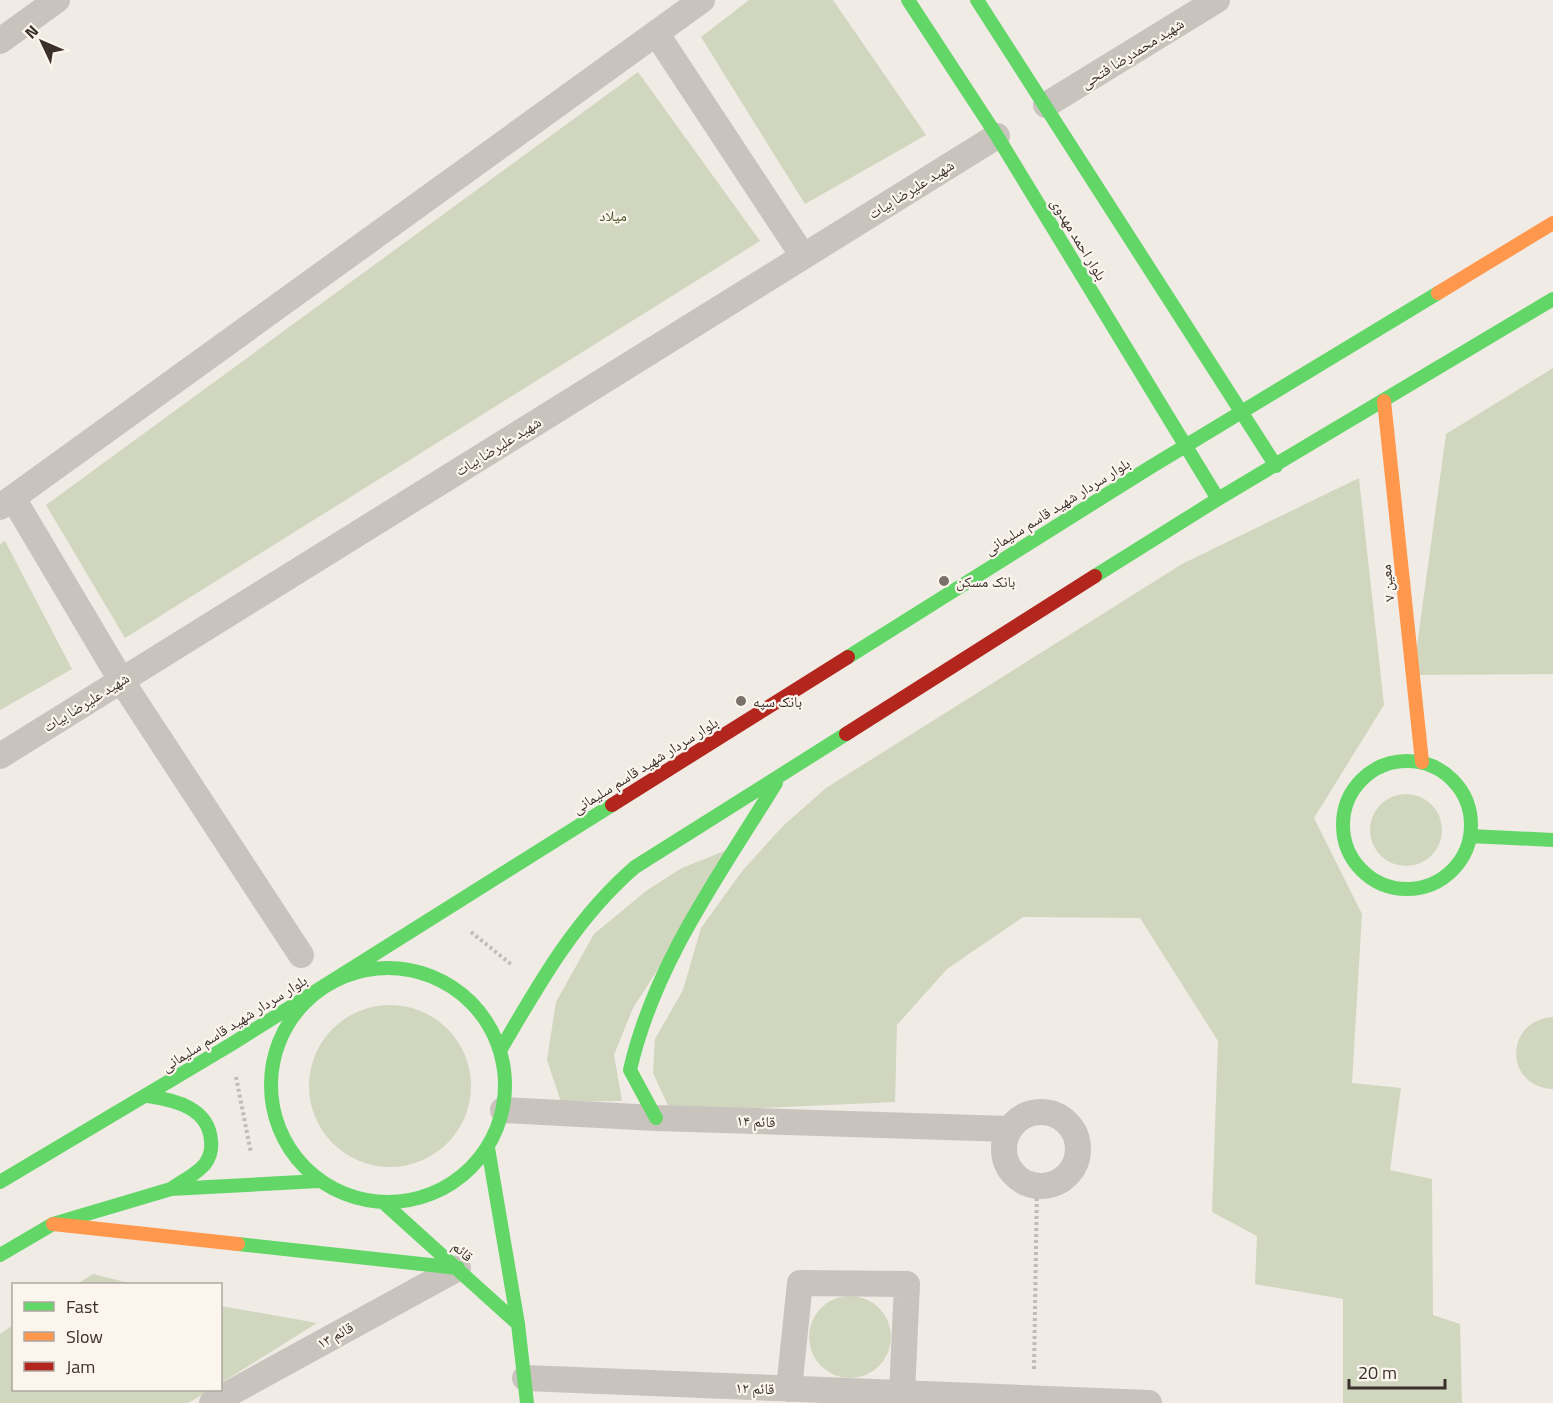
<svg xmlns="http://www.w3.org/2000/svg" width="1553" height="1403" viewBox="0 0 1553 1403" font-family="'Titillium Web','Noto Naskh Arabic',sans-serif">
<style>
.green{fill:#d1d6bf}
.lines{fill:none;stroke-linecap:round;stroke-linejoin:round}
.path{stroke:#c2bbb6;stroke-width:4;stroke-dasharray:3 3;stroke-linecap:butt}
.street{stroke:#c9c3be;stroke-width:26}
.fast{stroke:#63d668;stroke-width:14}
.slow{stroke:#ff974d;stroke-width:14}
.jam{stroke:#b3261e;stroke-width:14}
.poi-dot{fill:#7a716c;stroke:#fbf5ee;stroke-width:2}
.labels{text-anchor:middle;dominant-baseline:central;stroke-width:4.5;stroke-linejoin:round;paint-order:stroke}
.street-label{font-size:15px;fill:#3b302b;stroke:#fbf5ee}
.park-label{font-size:15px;fill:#4a5a2e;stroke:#fbf5ee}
.poi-label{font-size:15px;fill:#3b302b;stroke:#fbf5ee;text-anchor:start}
</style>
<rect width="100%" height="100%" fill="#f0ebe5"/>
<path class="green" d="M749 0H833L926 135 805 204 701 37Z
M638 72 760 241 125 638 46 505Z
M1553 368V674L1413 675 1446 434Z
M1359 478 1384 705 1314 818 1362 914 1352 1083 1401 1088 1390 1170 1432 1179 1433 1315 1460 1324 1462 1403H1343V1299L1255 1284 1257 1236 1212 1212 1218 1041 1140 918 1023 917 947 969 897 1025 895 1102 671 1112 653 1073 655 1039 683 990 701 928 743 870 783 826 826 788 1182 564Z
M5 541 72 669 0 710V544Z
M1370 830a36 36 0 1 1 72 0a36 36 0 1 1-72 0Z
M737 846 633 1008 614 1055 622 1101 561 1102 547 1060 556 1002 594 934 646 891 682 868Z
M309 1086a81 81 0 1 1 162 0a81 81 0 1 1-162 0Z
M1553 1017V1089C1504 1087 1504 1020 1553 1017Z
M93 1274 133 1284H77Z
M809 1337a41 41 0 1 1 82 0a41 41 0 1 1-82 0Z
M221 1306 317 1323 221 1383Z
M13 1325 14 1390H210L188 1403H0V1334Z"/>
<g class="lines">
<path class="path" d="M471 932 512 965
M236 1077 251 1153
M1034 1369 1037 1186"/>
<path class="street" d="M656 33 803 256
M0 41 57 0
M1046 105 1217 0
M13 498 121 680 301 955
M0 507 702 0
M0 756 997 136
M503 1110 656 1118 1009 1129
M1004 1149a37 37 0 1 1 74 0a37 37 0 1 1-74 0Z
M525 1378 1149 1403
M789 1389 800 1283 907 1284 902 1393
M212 1403 458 1268"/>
<path class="fast" d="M908 0 997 136 1218 499
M977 0 1276 466
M1095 576 1218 499 1553 299
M848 657 1149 468 1438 293
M1343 825a64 64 0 1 1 128 0a64 64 0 1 1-128 0Z
M1470 836 1553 840
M271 1085a117 117 0 1 1 234 0a117 117 0 1 1-234 0Z
M501 1049C540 982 576 918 635 867L846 734
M148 1096C175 1100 209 1108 211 1141 212 1149 210 1157 205 1164 197 1174 182 1181 171 1189
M656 1118 630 1070C654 964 720 874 776 783
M488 1148 518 1324 527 1403
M0 1182 230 1045 612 805
M384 1203 518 1324
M238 1244 458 1268
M0 1255 53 1224 171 1189 319 1181"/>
<path class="slow" d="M1438 293 1553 223
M1384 401 1422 762
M53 1224 238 1244"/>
<path class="jam" d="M846 734 1095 576
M612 805 848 657"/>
</g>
<g class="poi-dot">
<circle cx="944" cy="581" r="6"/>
<circle cx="741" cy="701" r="6"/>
</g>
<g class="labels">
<g class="street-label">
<text transform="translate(1132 53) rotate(-32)">شهید محمدرضا فتحی</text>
<text transform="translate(911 189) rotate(-32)">شهید علیرضا بیات</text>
<text transform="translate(1079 239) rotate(59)">بلوار احمد مهدوی</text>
<text transform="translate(498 446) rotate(-32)">شهید علیرضا بیات</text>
<text transform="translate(1057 506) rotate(-32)">بلوار سردار شهید قاسم سلیمانی</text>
<text transform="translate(1387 583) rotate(-96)">معین ۷</text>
<text transform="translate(86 702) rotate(-32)">شهید علیرضا بیات</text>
<text transform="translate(645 765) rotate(-32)">بلوار سردار شهید قاسم سلیمانی</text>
<text transform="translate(234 1023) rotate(-32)">بلوار سردار شهید قاسم سلیمانی</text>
<text transform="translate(756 1121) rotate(2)">قائم ۱۴</text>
<text transform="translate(463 1251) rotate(42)">قائم</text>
<text transform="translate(335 1335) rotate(-29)">قائم ۱۳</text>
<text transform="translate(755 1388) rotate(2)">قائم ۱۲</text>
</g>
<g class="park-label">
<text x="613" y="215">میلاد</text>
</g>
<g class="poi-label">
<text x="956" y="581">بانک مسکن</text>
<text x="753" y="701">بانک سپه</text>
</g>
</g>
<rect x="12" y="1283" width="210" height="108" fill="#fbf5ee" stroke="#aea6a0" stroke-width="1.5"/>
<rect x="24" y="1302" width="30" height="9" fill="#63d668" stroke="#aea6a0" stroke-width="1.5"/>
<text x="66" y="1313" font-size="18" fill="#3b302b">Fast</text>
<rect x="24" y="1332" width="30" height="9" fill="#ff974d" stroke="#aea6a0" stroke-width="1.5"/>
<text x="66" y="1343" font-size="18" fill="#3b302b">Slow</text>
<rect x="24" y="1362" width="30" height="9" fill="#b3261e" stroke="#aea6a0" stroke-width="1.5"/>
<text x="66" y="1373" font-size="18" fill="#3b302b">Jam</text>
<g transform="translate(42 42) rotate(314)" stroke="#fbf5ee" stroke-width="4.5" paint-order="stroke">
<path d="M0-4.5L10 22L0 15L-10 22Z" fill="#3b302b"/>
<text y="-9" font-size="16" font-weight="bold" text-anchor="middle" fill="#3b302b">N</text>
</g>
<path d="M1349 1379v9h96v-9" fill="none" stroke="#3b302b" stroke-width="3"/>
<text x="1358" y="1379" font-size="18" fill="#3b302b" stroke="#fbf5ee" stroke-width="4.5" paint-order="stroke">20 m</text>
</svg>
